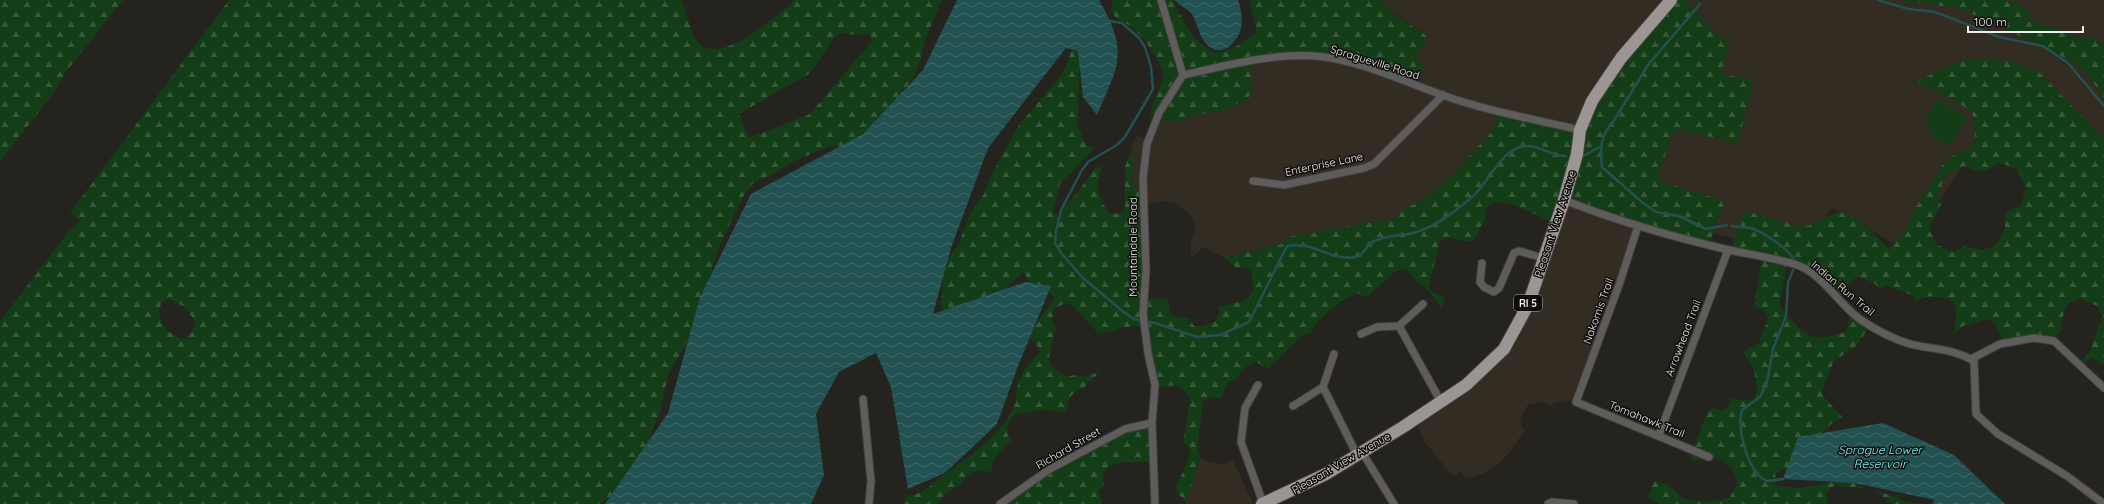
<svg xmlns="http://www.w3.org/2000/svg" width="2104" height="504" viewBox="0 0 2104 504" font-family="Quicksand,sans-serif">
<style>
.built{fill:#322c23}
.grass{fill:#133d16}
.forest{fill:url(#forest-firs);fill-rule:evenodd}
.water{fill:url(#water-waves)}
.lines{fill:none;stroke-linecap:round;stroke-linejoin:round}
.stream{stroke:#225151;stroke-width:2.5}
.street-casing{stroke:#413f3b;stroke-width:9}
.primary-casing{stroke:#413f3b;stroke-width:14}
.street{stroke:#5f5c5c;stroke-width:7}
.primary{stroke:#9b9594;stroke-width:12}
.labels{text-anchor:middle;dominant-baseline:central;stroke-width:3;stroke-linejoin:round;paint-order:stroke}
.shield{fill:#0d0c0a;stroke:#abaaa8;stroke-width:1}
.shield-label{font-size:10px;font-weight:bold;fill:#efedeb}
.street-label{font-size:11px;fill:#efedeb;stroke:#0d0c0a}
.water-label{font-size:12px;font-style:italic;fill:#6afcfd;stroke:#0d0c0a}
</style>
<defs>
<pattern id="forest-firs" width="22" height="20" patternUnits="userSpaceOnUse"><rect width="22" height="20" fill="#133d16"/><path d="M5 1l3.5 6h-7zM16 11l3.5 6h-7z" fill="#365938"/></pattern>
<pattern id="water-waves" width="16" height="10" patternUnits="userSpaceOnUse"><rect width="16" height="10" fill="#225151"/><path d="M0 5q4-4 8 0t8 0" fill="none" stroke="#426a6a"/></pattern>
</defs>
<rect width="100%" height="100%" fill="#25231e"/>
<path class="built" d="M1381 0H1671L1581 134 1501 114 1493 131 1479 145 1453 175 1450 176 1422 201 1404 208 1396 218 1288 237 1282 244 1225 258 1204 247 1191 258V243L1196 226 1189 214 1176 203 1164 201 1147 204 1131 180 1133 167 1131 149 1136 136 1148 140 1157 117 1177 123 1190 116 1230 108 1240 101 1248 99 1250 63 1315 56 1423 68 1417 54 1425 43 1424 33 1391 11Z
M1682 0H2104V180L2080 159 1965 161 1907 251 1832 207 1801 254 1638 215Z
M1562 203 1637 228 1576 399 1555 402 1551 406 1541 401 1535 404 1529 403 1520 419 1521 425 1525 430 1509 453 1498 464 1484 473 1472 477 1466 478 1461 472 1455 476 1449 472 1424 441 1421 432 1414 421 1467 386 1521 319Z
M1200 458 1206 461 1222 464 1233 460 1253 504H1185Z"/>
<path class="grass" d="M1938 99 1968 118 1949 146C1924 132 1921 122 1938 99Z"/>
<path class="forest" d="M0 0H123L66 72 55 91 0 162Z
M229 0H682C685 10 691 33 697 41 719 69 777 15 795 0H942C937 12 932 23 927 35 921 54 919 79 901 91L903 94 854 145 828 147 796 160 774 174 753 183 743 197 719 247 691 335 668 375 660 413 650 436 646 461 627 488 598 504H0V321L66 235 80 220 70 213ZM840 33 855 35 869 34 872 41 810 114 749 138 739 114 810 73 835 37ZM169 299 185 307 195 321 192 332 186 339C169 338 155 320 161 303Z
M1114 0H1172C1186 22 1190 40 1215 53 1232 50 1243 44 1256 32 1256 20 1250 12 1250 0H1381L1391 12 1426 35 1425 43 1417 54 1423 68 1417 86 1390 76 1315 56 1250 63 1252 86 1248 100 1240 101 1230 109 1190 116 1177 123 1150 114C1152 106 1163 82 1163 76 1160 59 1144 37 1131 27 1126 22 1118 21 1113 14 1110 9 1111 5 1114 0Z
M1671 0H1686L1716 34 1730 41 1721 72 1726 75 1751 79V91L1737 146 1731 142 1678 129 1673 131 1660 171 1659 177 1662 182 1725 201 1709 245 1564 201 1555 223C1534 215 1519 203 1495 202L1487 207 1484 224 1480 227 1475 240 1467 242 1448 237 1440 241 1429 286 1431 291 1445 298 1441 308 1425 286 1419 284 1408 271 1402 269 1393 273 1367 297 1357 293C1343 299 1315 319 1311 333L1303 335 1268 369 1256 362C1246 366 1241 369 1237 379L1228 382 1221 398 1211 397 1203 401 1197 448 1200 458 1186 503 1175 490 1191 453 1188 446 1183 442 1191 397 1177 385 1155 388 1143 326 1124 327 1112 332 1098 333 1073 306 1065 303 1054 309 1052 321 1057 330C1052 337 1053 341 1051 348 1046 363 1053 370 1067 377L1075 375 1084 377 1100 372 1087 383 1085 388C1071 392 1067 399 1067 412L1039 410 1014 415C1007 426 1003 431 1012 441 1003 450 988 459 993 472 979 470 967 469 961 485 952 489 942 494 939 504H904L906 497C924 493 930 486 944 475 969 456 1003 435 1015 404 1017 399 1016 394 1017 389 1019 374 1031 361 1041 351L1031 339V331L1055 298 1047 288 1029 286 1028 279 1023 272 977 317 957 322 941 307 943 278 948 259 958 245 971 212 984 194 991 176 1019 125 1058 79 1066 66 1071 52 1078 45 1082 56 1079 77 1078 127 1086 145 1094 149 1060 184 1053 210 1056 216 1077 193 1095 168 1100 166C1102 172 1099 176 1098 182 1097 192 1103 205 1109 213L1120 214 1125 208V167L1131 151 1133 167 1131 180 1142 197 1145 299H1168C1169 315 1171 319 1188 317L1194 326 1199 327 1215 322 1219 314V307C1245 298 1257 306 1251 271L1244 267 1236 268 1225 258 1282 244 1288 237 1396 218 1404 208 1422 201 1450 176 1453 175 1479 145 1493 131 1498 114 1581 134 1606 79Z
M1899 0H2005L2010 4 2014 0 2024 9 2031 10 2028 16 2031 21 2084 39 2091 36 2104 46V98L2087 73 2073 62 1997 25 1958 8Z
M1974 59 2009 61 2040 73 2104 139V365L2091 357 2080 367 2078 365 2089 353 2102 317 2098 306 2079 299 2067 304 2061 322 2063 328 2053 339 2005 343 1994 323 1987 319 1963 326 1954 334C1956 315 1963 298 1937 297 1928 296 1924 296 1917 302L1912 295 1887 286 1880 289 1873 282 1857 277C1849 282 1845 290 1838 298 1821 283 1808 270 1787 264L1780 304 1782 309C1802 334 1813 345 1846 331L1851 313 1870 326 1855 347 1834 361 1822 389 1823 396 1843 418 1831 424 1808 447 1791 467 1775 473 1777 486C1787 487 1798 489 1808 487 1826 484 1848 476 1865 488L1834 486 1827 491V504H1659L1648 497 1654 482C1668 481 1675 490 1683 499 1699 501 1715 503 1730 497L1738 482C1735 469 1723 458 1710 457L1709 459 1692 461 1691 455 1705 417 1711 408 1721 410 1727 408 1731 398 1748 401 1756 397C1758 376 1755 369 1743 352L1759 343 1768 320 1766 312 1754 306 1762 258 1732 251 1735 235 1745 211 1802 227C1814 226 1824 215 1836 213 1855 209 1875 238 1890 249L1905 232 1913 212 1942 166 1953 156 1969 148 1975 141 1974 118 1969 109 1914 80 1921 79 1954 63ZM2000 163 2017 169 2026 188 2021 205 2005 213V228L1996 245 1983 250 1964 246 1953 252 1937 245 1929 229 1941 204 1937 197 1946 174 1963 166 1982 172Z
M1150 424 1152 462H1122L1108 467 1103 474 1104 484 1099 491 1102 504H1001L1049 470 1121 431Z
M1874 491C1890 493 1902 503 1919 504H1894Z"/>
<path class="water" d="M957 0H1099C1129 52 1119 64 1097 115L1083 97 1078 51 1066 48 988 148 951 248 933 314 1025 282 1051 286 1018 366 997 424 945 473 908 489 891 387 876 353 839 372 816 414 824 475 811 504H605L668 413 700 297 751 194 863 134 923 70Z
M1174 0H1238C1242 10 1244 26 1238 36 1229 50 1217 57 1204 41 1199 34 1197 23 1193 16 1189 9 1180 6 1174 0Z
M1883 423 1954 455 2005 504H1932L1935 500 1855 483 1783 479 1798 437Z"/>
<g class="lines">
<path class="stream" d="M1878 0 1908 9 1935 12 1999 37 2043 46 2068 63 2104 106
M1700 4 1648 65 1613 122C1600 136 1600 150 1602 167L1643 203 1656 212 1679 216 1706 229 1727 225
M1109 21 1122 23 1139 38 1145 47 1151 67 1153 89 1125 137 1117 145 1088 162 1082 170 1061 210 1056 231 1055 243 1061 253 1083 278 1125 313 1134 319 1155 323 1197 337 1220 335 1249 322 1287 246C1311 240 1333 262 1357 257 1364 255 1367 244 1374 241 1386 235 1401 236 1413 233 1434 228 1456 211 1472 197 1489 183 1497 155 1520 147 1537 142 1549 156 1566 156
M1583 156 1600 147
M1732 226C1738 227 1745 227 1751 228 1763 232 1791 250 1795 262
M1783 479 1767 481C1748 473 1736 429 1742 410L1760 397 1767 382 1773 349 1786 316 1788 283 1793 270"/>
<g class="street-casing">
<path id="street" d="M1183 75C1224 66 1273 53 1315 56 1356 59 1403 81 1442 95 1487 111 1534 119 1580 130
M1253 181 1284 185 1364 168 1374 164 1443 95
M1564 200C1617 221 1673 237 1729 250 1752 255 1775 258 1797 265 1823 274 1839 305 1861 320 1876 330 1893 339 1910 344 1934 350 1952 348 1974 361L1976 414 1998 434 2067 476 2104 504
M1638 226 1619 285 1576 402 1709 457
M1482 263 1480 282 1484 287 1494 292 1499 288 1514 253 1519 251 1543 258
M1423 304 1399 326 1441 402
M1361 334 1377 327 1399 326
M1334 354 1323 387 1357 455
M1971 359 2000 344 2034 338 2054 341 2104 388
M1258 385 1245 408 1241 442 1263 503
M863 399 871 481 869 504
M1293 406 1323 387
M1659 435 1728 250
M1362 452 1394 504
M1000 504 1050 469 1125 429 1152 423
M1155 504 1152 423 1155 385 1148 353 1143 314 1146 271 1143 178 1147 144 1159 113 1183 75 1161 0
M1548 504 1552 502 1574 504"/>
</g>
<g class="primary-casing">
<path id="primary" d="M1262 504 1326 474 1403 427 1466 385 1504 349 1528 305 1564 200 1577 154 1580 130 1592 101 1621 58 1671 0"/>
</g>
<use href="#street" class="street"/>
<use href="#primary" class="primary"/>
</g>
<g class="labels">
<rect class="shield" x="1514" y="295" width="28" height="16" rx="3"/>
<g class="shield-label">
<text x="1528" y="303">RI 5</text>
</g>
<g class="street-label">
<text transform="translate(1375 62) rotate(17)">Spragueville Road</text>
<text transform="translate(1324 164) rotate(-12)">Enterprise Lane</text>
<text transform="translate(1555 224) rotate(-72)">Pleasant View Avenue</text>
<text transform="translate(1133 247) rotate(-90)">Mountaindale Road</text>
<text transform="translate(1843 288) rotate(40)">Indian Run Trail</text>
<text transform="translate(1598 311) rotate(-70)">Nakomis Trail</text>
<text transform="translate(1683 338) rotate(-69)">Arrowhead Trail</text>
<text transform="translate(1647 419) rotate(22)">Tomahawk Trail</text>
<text transform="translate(1068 448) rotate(-30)">Richard Street</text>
<text transform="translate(1341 463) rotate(-30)">Pleasant View Avenue</text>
</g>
<g class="water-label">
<text x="1880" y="449">Sprague Lower<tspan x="1880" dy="14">Reservoir</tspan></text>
</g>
</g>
<path d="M1968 26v6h115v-6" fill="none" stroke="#efedeb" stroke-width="2"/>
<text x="1974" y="26" font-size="12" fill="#efedeb" stroke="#0d0c0a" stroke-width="3" paint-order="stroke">100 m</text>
</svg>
